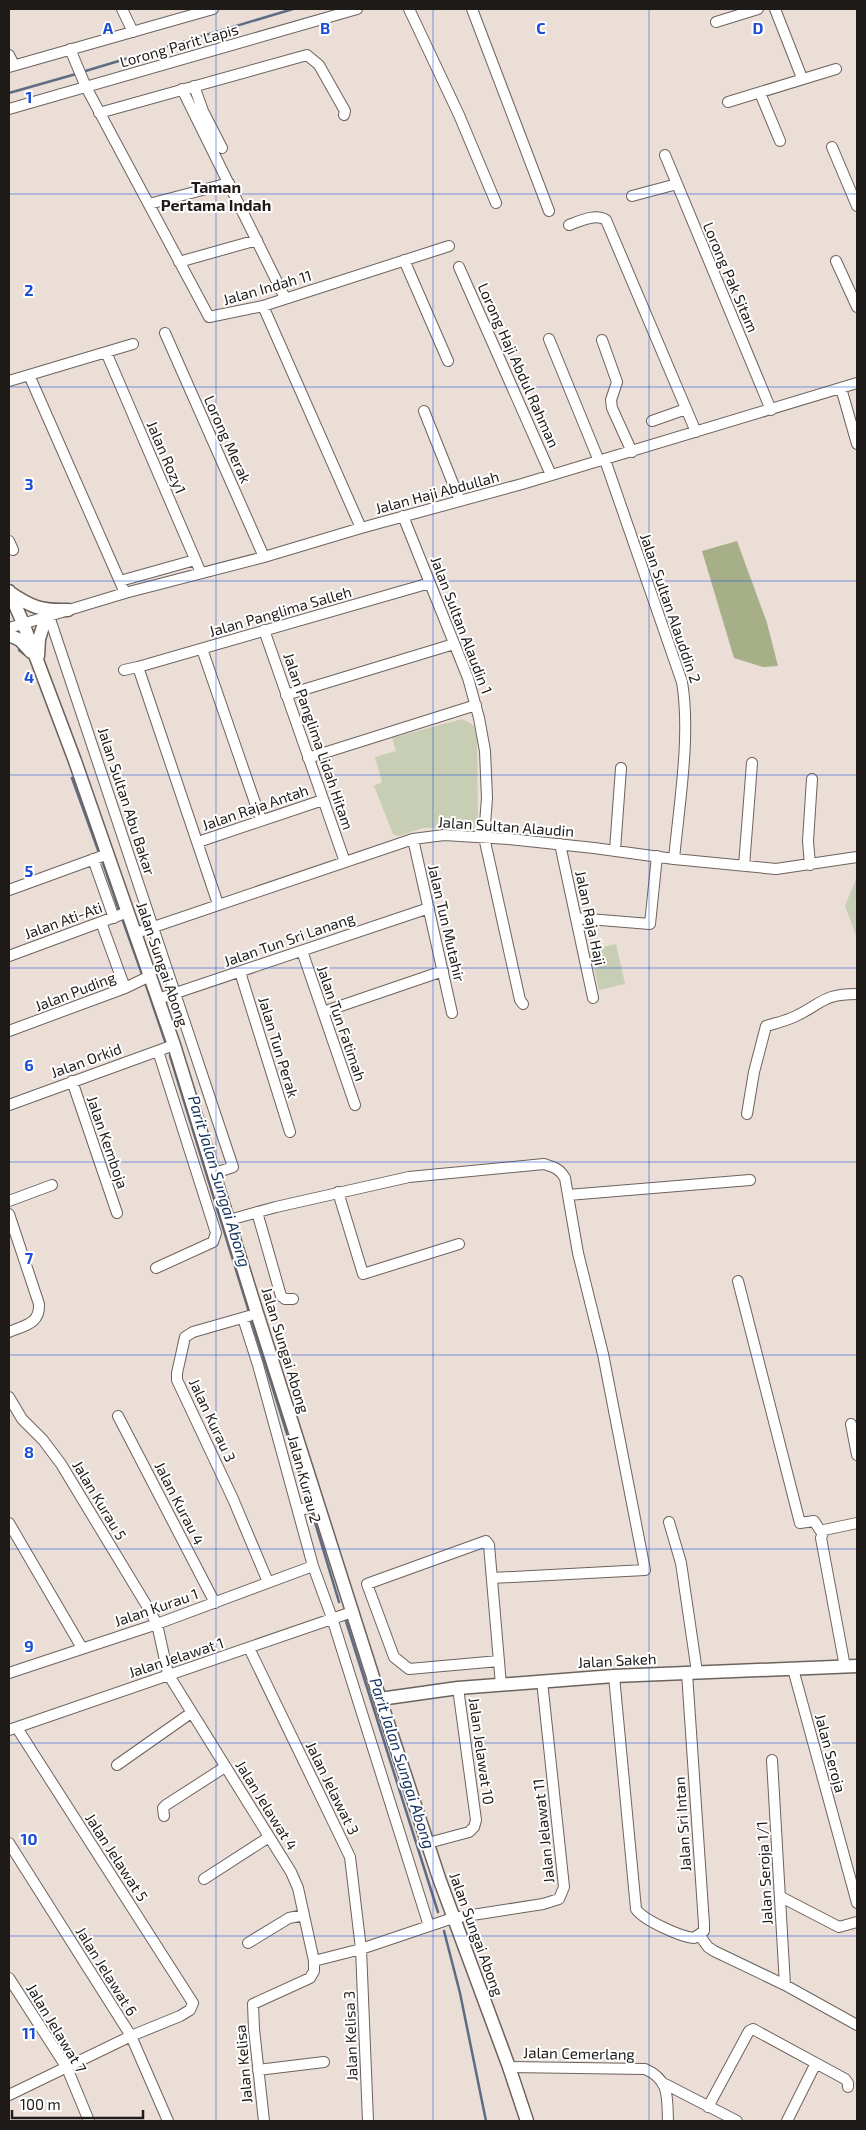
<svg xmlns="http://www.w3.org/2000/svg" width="866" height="2130" viewBox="0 0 866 2130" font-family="'Exo 2',sans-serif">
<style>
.green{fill:#c7ceb4}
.forest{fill:#a6af87}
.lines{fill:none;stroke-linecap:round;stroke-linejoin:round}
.stream{stroke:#5e6c83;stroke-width:2.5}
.minor-casing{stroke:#6d635d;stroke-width:12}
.tertiary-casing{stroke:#6d635d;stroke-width:15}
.minor{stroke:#fff;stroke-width:10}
.tertiary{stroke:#fff;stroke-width:12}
.grid{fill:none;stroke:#1d4ed8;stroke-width:1;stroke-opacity:0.55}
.labels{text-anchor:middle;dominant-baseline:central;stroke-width:4;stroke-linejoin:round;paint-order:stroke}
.street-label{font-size:15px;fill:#1e1a18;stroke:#fff}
.neighbourhood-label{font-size:16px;font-weight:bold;fill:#1e1a18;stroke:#fff}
.water-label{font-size:16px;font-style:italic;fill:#14315e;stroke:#fff}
.grid-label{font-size:16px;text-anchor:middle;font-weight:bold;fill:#1d4ed8;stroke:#fff;stroke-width:4;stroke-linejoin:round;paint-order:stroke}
</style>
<rect width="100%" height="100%" fill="#eaded7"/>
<path class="green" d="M462 719 472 724 477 732 478 823 474 828H423L399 836 393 834 374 786 382 782 375 757 396 751 392 738Z
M857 876V938L845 906Z
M616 944 625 984 599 990 590 950Z"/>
<path class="forest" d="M737 541 767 623 778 666 763 667 734 658 702 551Z"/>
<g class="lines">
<path class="stream" d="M82 72 293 9
M9 93 76 74
M19 650 24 654
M72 778 98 850
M103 863 119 910
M123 921 142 974
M146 985 166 1044
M170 1056 249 1312
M251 1319 309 1504
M311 1509 339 1602
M346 1621 438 1912
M444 1931 460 1993 486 2121"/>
<g class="minor-casing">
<path id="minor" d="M122 9 133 32
M409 9 459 115 496 203
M472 9 549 211
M775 9 802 78
M716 22 758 9
M70 49 86 87 209 317 263 306 449 246
M9 55 14 65
M9 67 213 9
M194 86 203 111 222 148
M182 89 285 298
M760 93 780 141
M728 102 836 69
M9 109 357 9
M99 113 307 55 319 65 345 111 344 115
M832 147 857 206
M665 155 771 410
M632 196 677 184
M149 204 229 183
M569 225C580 221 596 213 606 220L696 432
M404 260 448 361
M836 261 857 307
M179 262 257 240
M459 267 551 475
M263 306 361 528
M165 333 264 557
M549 339 599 461
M602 340 617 382 611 400 612 408 632 452
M106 352 201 573
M29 375 125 593
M9 381 133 344
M841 388 857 444
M424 411 460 501
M652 421 686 409
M605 460 682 682C691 736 679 805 674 859
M403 516 468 678 479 718 485 751 487 798 484 837 520 1000 523 1004
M9 541 13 550
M120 581 195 560
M49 616 233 1167 215 1173
M9 628 125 593 264 557 361 528 522 484 857 383
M264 630 345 862
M202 649 261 820
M138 667 218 904
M124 670 138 667 430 583
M286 695 454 644
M308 758 476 705
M413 839 452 1013
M198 842 323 800
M560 844 593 998
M615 850 621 768
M93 859 114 918
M810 865 808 841 812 779
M744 866 752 763
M9 890 108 854
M576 918 650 924 657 856
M101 922 125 988
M136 933 413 839 444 835 509 839 594 848 674 859 776 869 857 857
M302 951 355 1105
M9 956 128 912
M240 972 290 1132
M158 999 429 908
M323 1012 443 971
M9 1031 125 988 150 976
M72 1081 117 1213
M9 1105 174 1045
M747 1114 754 1072 766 1026C776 1023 786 1021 796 1016 823 1003 823 994 857 994
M338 1192 363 1274 459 1244
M568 1195 750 1180
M9 1201 52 1185
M257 1212 281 1296 285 1299H293
M9 1214 39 1304C40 1324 25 1325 9 1332
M229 1220 276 1207 409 1177 544 1164C554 1167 560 1169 565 1178L578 1253 603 1354 645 1570 492 1578
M156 1268 213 1242 216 1233 158 1051
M738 1281 800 1523 814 1521 822 1533
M249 1316 193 1332 185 1337 177 1373V1380L233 1499 268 1582
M243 1318 258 1365 313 1566 332 1618 429 1926
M9 1397 22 1419 43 1440 61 1464 147 1606 157 1624 168 1674 291 1872 298 1888 314 1961V1971L310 1978 253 2004 254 2029 264 2121
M118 1416 215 1603
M851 1424 857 1455
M298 1510 318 1506
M669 1522 681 1563 697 1672
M9 1523 82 1648
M249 1648 350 1857 361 1949 368 2121
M499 1661 409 1669 394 1657 367 1584 486 1541 489 1545 501 1685
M845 1667 821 1538 824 1530 857 1523
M793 1669 857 1903
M9 1673 157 1624 313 1566
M614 1676 636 1909C643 1920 681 1937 694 1938L704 1931V1924L687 1673
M9 1730 352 1612
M772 1760 785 1985
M117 1765 191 1713
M164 1816 163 1808 166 1805 225 1767
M9 1843 131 2036 168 2121
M428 1843 469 1832 474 1827 476 1820 458 1688
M204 1879 269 1837
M781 1897 839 1927 857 1922
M700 1936 708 1947 714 1951 785 1985 857 2025
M248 1943 289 1918 304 1915
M314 1961 361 1949 453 1918 543 1904 559 1899 564 1887 542 1681
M9 1978 67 2068 89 2121
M509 2067 645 2069C670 2080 667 2097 668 2121
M258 2070 324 2062
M665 2084 737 2121
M9 2095 131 2036 180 2016 190 2010 193 2003 17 1728
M708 2107 749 2031 753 2029 845 2079 848 2083V2087
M787 2121 816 2063"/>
</g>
<g class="tertiary-casing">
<path id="tertiary" d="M9 591 23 623 75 761 174 1045 257 1313 380 1699 439 1878 509 2067 527 2121
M9 592C31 607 41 611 68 610
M9 635 20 640 31 652
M38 656 39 639 46 617
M380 1699 458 1688 614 1676 857 1666"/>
</g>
<use href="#minor" class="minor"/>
<use href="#tertiary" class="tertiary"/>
</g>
<path class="grid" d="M216 9V2121M433 9V2121M649 9V2121M9 194H857M9 387H857M9 581H857M9 775H857M9 968H857M9 1162H857M9 1355H857M9 1549H857M9 1743H857M9 1936H857"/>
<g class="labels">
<g class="street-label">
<text transform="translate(179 45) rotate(-16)">Lorong Parit Lapis</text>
<text transform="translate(731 277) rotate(67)">Lorong Pak Sitam</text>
<text transform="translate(267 287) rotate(-16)">Jalan Indah 11</text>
<text transform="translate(519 365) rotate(66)">Lorong Haji Abdul Rahman</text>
<text transform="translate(228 439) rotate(66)">Lorong Merak</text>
<text transform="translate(167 457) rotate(67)">Jalan Rozy1</text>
<text transform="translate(437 492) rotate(-15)">Jalan Haji Abdullah</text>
<text transform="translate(671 608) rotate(71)">Jalan Sultan Alauddin 2</text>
<text transform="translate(280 611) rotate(-16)">Jalan Panglima Salleh</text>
<text transform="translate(462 625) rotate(69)">Jalan Sultan Alaudin 1</text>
<text transform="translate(319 741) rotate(71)">Jalan Panglima Lidah Hitam</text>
<text transform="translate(127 801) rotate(72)">Jalan Sultan Abu Bakar</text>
<text transform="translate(255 807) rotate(-19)">Jalan Raja Antah</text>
<text transform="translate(506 826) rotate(4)">Jalan Sultan Alaudin</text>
<text transform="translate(591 918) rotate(78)">Jalan Raja Haji</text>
<text transform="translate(63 920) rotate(-20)">Jalan Ati-Ati</text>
<text transform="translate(447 923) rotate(77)">Jalan Tun Mutahir</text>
<text transform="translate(289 939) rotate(-19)">Jalan Tun Sri Lanang</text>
<text transform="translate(163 964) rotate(71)">Jalan Sungai Abong</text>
<text transform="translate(75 991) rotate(-21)">Jalan Puding</text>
<text transform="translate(342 1023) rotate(71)">Jalan Tun Fatimah</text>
<text transform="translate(279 1047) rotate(73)">Jalan Tun Perak</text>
<text transform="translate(86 1060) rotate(-20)">Jalan Orkid</text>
<text transform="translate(108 1142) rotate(71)">Jalan Kemboja</text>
<text transform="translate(286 1350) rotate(73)">Jalan Sungai Abong</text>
<text transform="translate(213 1420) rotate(65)">Jalan Kurau 3</text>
<text transform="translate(305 1479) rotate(75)">Jalan Kurau 2</text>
<text transform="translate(100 1500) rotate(59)">Jalan Kurau 5</text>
<text transform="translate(180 1503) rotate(63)">Jalan Kurau 4</text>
<text transform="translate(156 1607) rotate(-19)">Jalan Kurau 1</text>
<text transform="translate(176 1657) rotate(-18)">Jalan Jelawat 1</text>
<text transform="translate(617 1660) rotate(-3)">Jalan Sakeh</text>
<text transform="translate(482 1751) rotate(82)">Jalan Jelawat 10</text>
<text transform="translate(831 1753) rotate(75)">Jalan Seroja</text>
<text transform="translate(333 1788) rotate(64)">Jalan Jelawat 3</text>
<text transform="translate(267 1805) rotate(58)">Jalan Jelawat 4</text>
<text transform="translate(682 1824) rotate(-94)">Jalan Sri Intan</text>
<text transform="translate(543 1831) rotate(-96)">Jalan Jelawat 11</text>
<text transform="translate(117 1857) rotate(57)">Jalan Jelawat 5</text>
<text transform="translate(764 1873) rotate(-93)">Jalan Seroja 1/1</text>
<text transform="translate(477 1934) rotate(70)">Jalan Sungai Abong</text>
<text transform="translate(107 1971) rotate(58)">Jalan Jelawat 6</text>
<text transform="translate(57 2028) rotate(59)">Jalan Jelawat 7</text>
<text transform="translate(350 2036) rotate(-92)">Jalan Kelisa 3</text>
<text transform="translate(579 2053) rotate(1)">Jalan Cemerlang</text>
<text transform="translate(243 2064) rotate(-95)">Jalan Kelisa</text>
</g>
<g class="neighbourhood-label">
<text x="216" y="186">Taman<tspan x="216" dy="18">Pertama Indah</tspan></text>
</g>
<g class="water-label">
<text transform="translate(220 1181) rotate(73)">Parit Jalan Sungai Abong</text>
<text transform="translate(403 1763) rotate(72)">Parit Jalan Sungai Abong</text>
</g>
</g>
<g class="grid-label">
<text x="108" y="34">A</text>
<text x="325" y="34">B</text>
<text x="541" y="34">C</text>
<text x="758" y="34">D</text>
<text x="29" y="103">1</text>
<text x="29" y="296">2</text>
<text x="29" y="490">3</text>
<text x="29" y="683">4</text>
<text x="29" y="877">5</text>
<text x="29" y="1071">6</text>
<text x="29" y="1264">7</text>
<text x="29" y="1458">8</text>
<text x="29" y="1652">9</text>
<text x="29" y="1845">10</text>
<text x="29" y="2039">11</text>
</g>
<rect width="866" height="2130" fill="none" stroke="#1e1a18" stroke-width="20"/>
<path d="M12 2110v8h131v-8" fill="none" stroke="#1e1a18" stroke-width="2.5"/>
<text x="20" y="2110" font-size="15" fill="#1e1a18" stroke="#ffffff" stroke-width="4" paint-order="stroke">100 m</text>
</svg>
